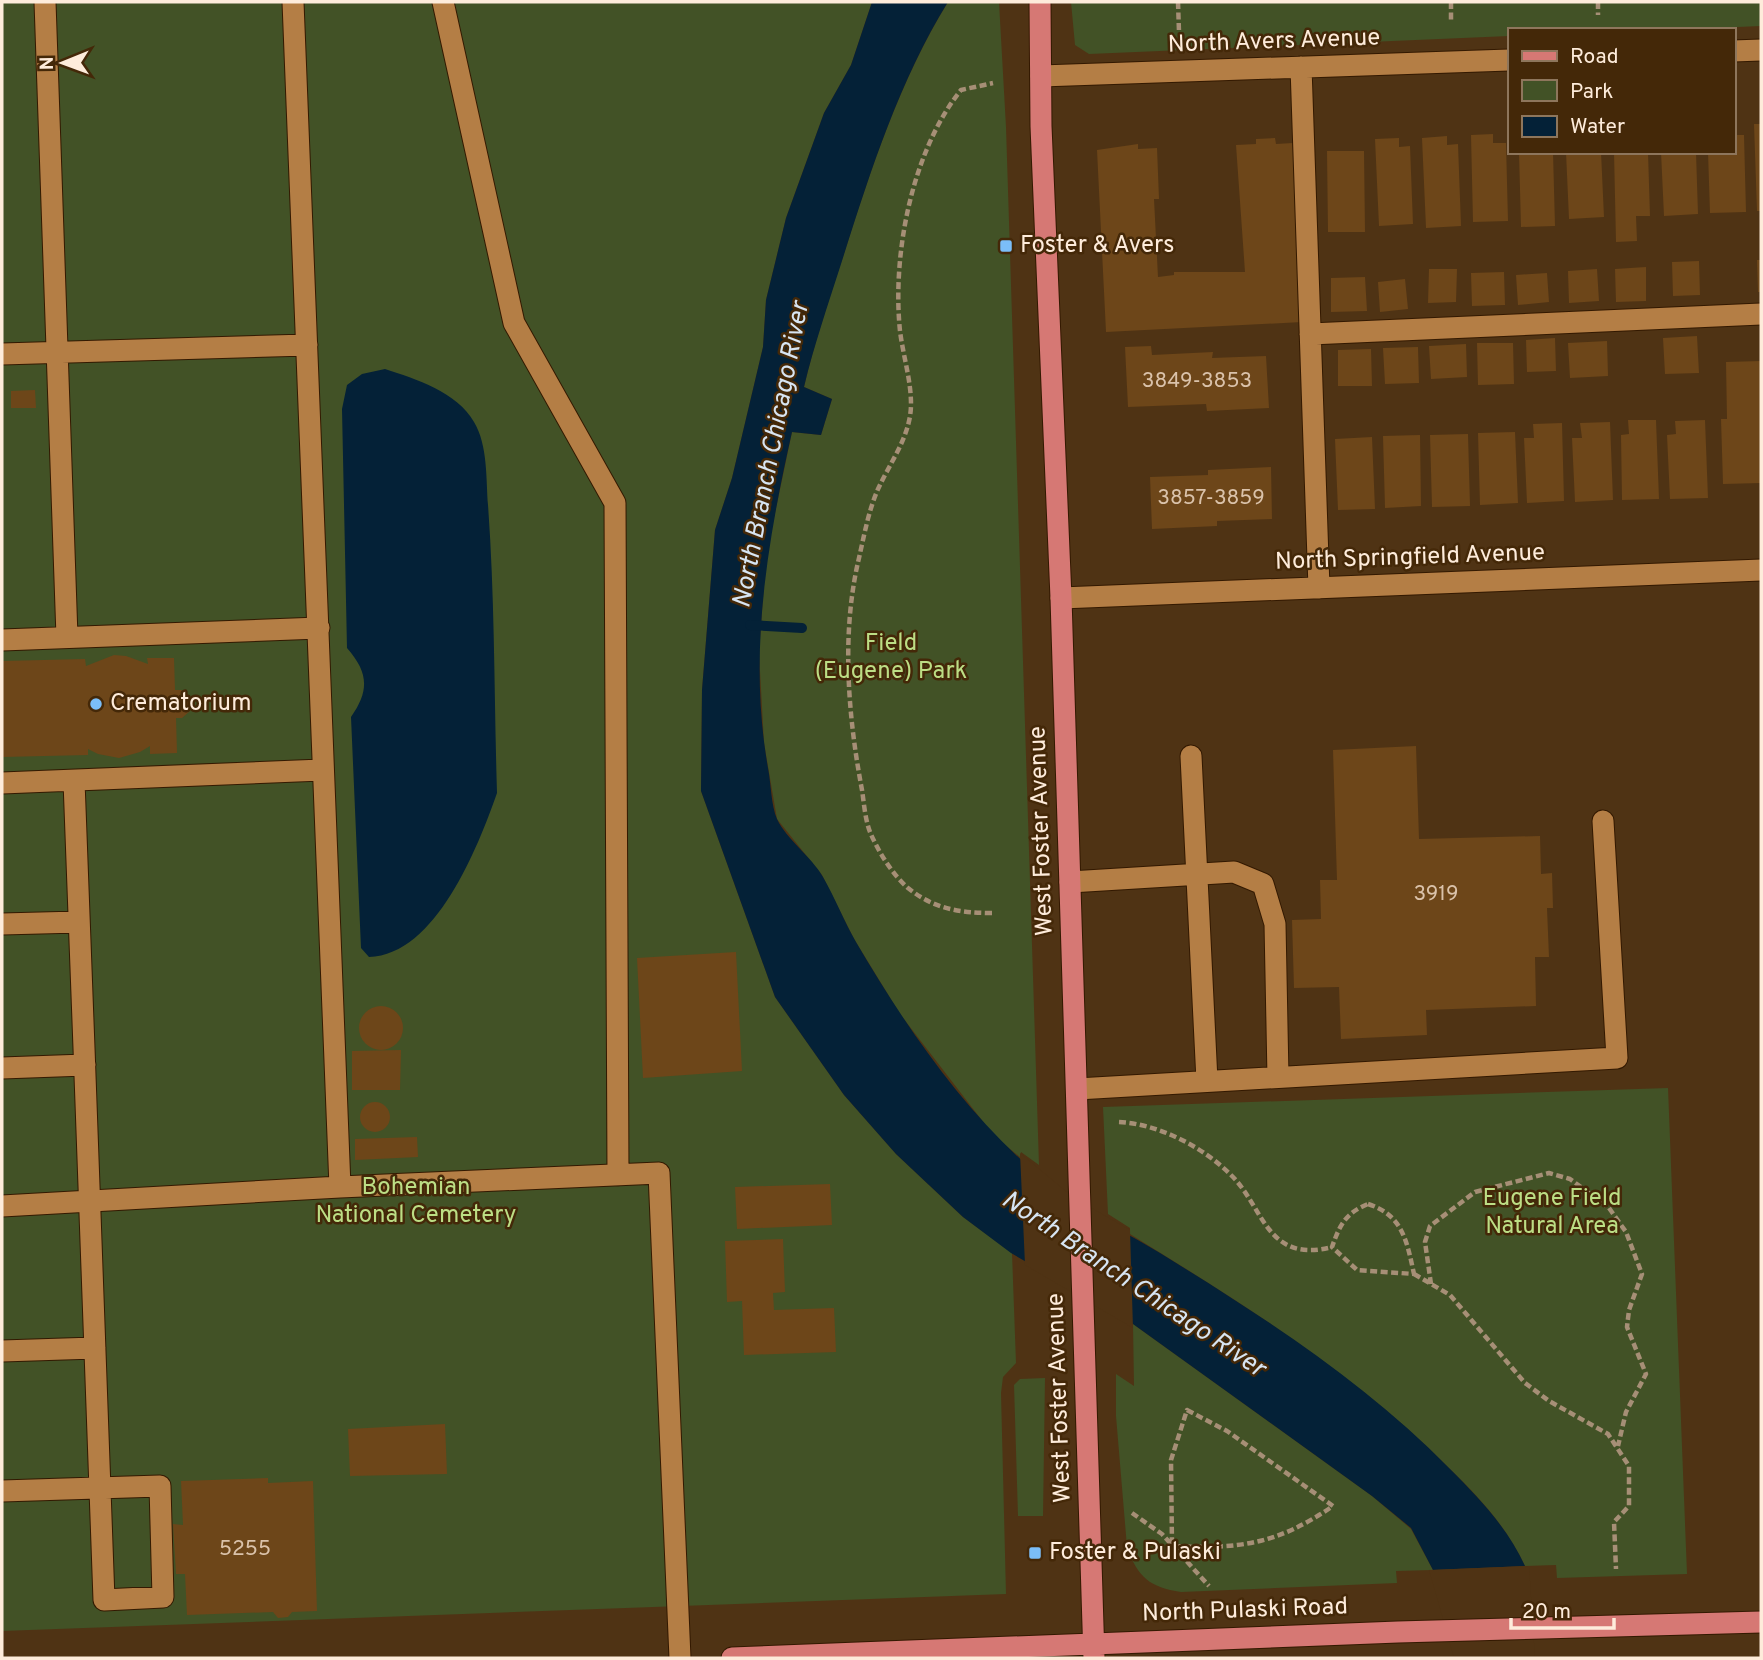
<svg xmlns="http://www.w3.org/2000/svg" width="1763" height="1660" viewBox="0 0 1763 1660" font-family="Overpass,sans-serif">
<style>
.green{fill:#425226}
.water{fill:#042137}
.pier{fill:#4f3314}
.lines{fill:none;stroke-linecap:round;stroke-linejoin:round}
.stream{stroke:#042137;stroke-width:10}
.building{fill:#6d4619}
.minor-casing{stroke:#331900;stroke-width:23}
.major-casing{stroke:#331900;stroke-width:23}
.path{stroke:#a68f76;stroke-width:4.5;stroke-dasharray:7 3.5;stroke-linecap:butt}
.minor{stroke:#b47e45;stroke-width:21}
.major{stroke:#d67874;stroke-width:21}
.poi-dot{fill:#7bbef8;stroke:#442808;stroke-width:2.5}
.labels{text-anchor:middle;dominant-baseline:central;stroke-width:5;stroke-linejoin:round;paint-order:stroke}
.number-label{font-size:21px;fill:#dac2aa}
.street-label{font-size:24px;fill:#feecdb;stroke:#442808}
.poi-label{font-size:24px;fill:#feecdb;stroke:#442808;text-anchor:start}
.park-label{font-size:24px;fill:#bcde85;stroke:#442808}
.water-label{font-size:26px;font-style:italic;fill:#d7e5f3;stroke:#442808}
</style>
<rect width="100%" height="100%" fill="#4f3314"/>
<path class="green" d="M2 2H872L851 65 824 113 786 218 766 300 763 347 732 478 715 530 702 690 701 791 775 997 844 1095 896 1154 963 1217 1012 1253 1016 1363 1003 1377 1001 1393 1006 1594 2 1631Z
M948 2H999L1006 127 1039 1165 1021 1152 1020 1157 994 1136 900 1014 854 939 822 875 777 819 764 743 759 653 766 556 792 432 821 435 832 399 804 387C816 336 833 288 849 238 875 157 903 75 948 2Z
M1071 2H1761V26L1667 30H1509V36L1089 54 1075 45Z
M1668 1088 1687 1574 1557 1578 1556 1565 1525 1566C1507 1528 1481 1499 1451 1470 1357 1375 1243 1304 1130 1234V1228L1108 1214 1103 1107Z
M1133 1324 1372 1496 1411 1529 1433 1570 1396 1571 1397 1583 1181 1592C1150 1587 1138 1578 1127 1547L1116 1416V1374L1134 1386Z
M1045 1378 1043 1516H1018L1014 1385 1020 1379Z"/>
<path class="water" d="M872 2H948C898 83 870 173 841 264 828 305 814 345 804 387L832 399 821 435 792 432C767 543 748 655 768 768 771 783 771 805 777 819 787 840 811 856 823 877 835 898 844 921 856 942 913 1039 979 1134 1071 1201 1099 1220 1131 1235 1160 1253 1262 1316 1365 1382 1449 1468 1479 1498 1507 1527 1525 1566L1433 1570 1411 1528 1372 1496 1133 1324 1011 1253 963 1217 896 1154 844 1095 775 997 701 791 702 690 715 530 732 478 763 347 766 300 786 218 824 113 851 65Z
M385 369C416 379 457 392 474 422 488 445 486 480 488 505 495 601 494 697 497 793 478 847 436 955 369 957L361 948 351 717C370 690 368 672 347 648L342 409 347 385 362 374Z"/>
<path class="pier" d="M1020 1153 1074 1198 1130 1230 1133 1328 1025 1265Z
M1529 1566 1535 1658H1454L1429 1570Z"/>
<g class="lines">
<path class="stream" d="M750 625 802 628"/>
</g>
<path class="building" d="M1754 124H1761V211H1757Z
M1493 134V143H1506L1508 221 1473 222 1471 135Z
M1733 135H1744L1746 212 1710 213 1708 152H1733Z
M1447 136V145L1458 144 1461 226 1426 228 1422 138Z
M1275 138 1276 144 1293 143 1302 322 1106 332 1097 150 1138 144V149L1157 148 1159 199H1154L1158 277 1174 275V272H1245L1236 145 1256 144V139Z
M1399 138V147L1410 146 1413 224 1379 226 1375 139Z
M1327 151H1364L1365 232H1328Z
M1519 152H1553L1555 226 1521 227Z
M1566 152H1601L1604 217 1569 219Z
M1614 152H1648L1650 216H1636L1637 241 1616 242Z
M1661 152H1696L1698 214 1664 216Z
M1757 260H1761V292H1758Z
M1699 261 1700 295 1673 296 1672 262Z
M1646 267V301L1616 302 1615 269Z
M1429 269H1457L1456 302 1428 303Z
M1597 269 1599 301 1569 303 1568 271Z
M1504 272 1505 305 1472 306 1471 273Z
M1547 273 1549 302 1518 305 1516 275Z
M1365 277 1367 311 1331 312V278Z
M1405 279 1408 309 1380 312 1378 282Z
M1697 336 1699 373 1665 374 1663 338Z
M1555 338 1556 371 1527 372 1526 340Z
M1607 341 1608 376 1570 378 1568 343Z
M1477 343H1513L1514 384 1478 385Z
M1466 344 1467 377 1431 379 1429 346Z
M1151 346 1152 355 1213 352 1212 358 1266 356 1269 408 1207 411 1206 404 1128 407 1125 347Z
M1418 347 1419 383 1385 384 1383 348Z
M1371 349 1372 386H1338V350Z
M1761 361V483L1723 484 1721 419H1727L1726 362Z
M35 390 36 408H11V391Z
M1628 420H1656L1659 499 1622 500 1621 435 1629 434Z
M1705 420 1708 498 1670 499 1667 435 1676 434 1675 421Z
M1610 422 1613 500 1575 502 1572 438H1582L1580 423Z
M1562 423 1564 501 1527 503 1524 438H1534L1533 424Z
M1515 432 1518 503 1480 505 1478 433Z
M1468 434 1470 506 1432 507 1430 435Z
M1420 435 1421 506 1385 508 1383 436Z
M1372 437 1375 509 1338 510 1335 439Z
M1271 467 1272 519 1217 521V526L1152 529 1150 477 1208 475V470Z
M114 655 126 656 148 664 147 658H174L175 690H181L190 698V711L182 718H176L177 753 150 754V746L140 752 119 758 98 754 88 749V755L2 757V661L85 659 86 666Z
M1416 746 1419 839 1540 836 1541 874 1552 873 1553 908H1547L1549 957H1535L1536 1006 1426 1010 1427 1035 1341 1039 1339 987 1294 988 1292 920 1321 919 1320 880H1337L1333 750Z
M736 952 742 1071 643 1078 637 958Z
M359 1028a22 22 0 1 1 44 0a22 22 0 1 1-44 0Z
M401 1050 400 1090H352V1051Z
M360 1117a15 15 0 1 1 30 0a15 15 0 1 1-30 0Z
M417 1137 418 1157 355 1160V1139Z
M830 1184 832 1225 737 1229 735 1187Z
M783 1239 785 1292 773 1293 774 1310 834 1308 836 1352 744 1355 742 1301 727 1302 725 1241Z
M445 1424 447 1474 350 1476 348 1429Z
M268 1478V1483L313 1481 317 1611 292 1612 288 1617 278 1618 273 1612 187 1615 185 1574H176L173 1524 183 1525 181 1481Z"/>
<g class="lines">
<g class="minor-casing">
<path id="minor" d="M45 2 67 637
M443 2 514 323 615 503 618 1175
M1733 51 1761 50
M1301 67 1319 588
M1041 76 1509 60
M1310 334 1761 314
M2 354 307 345
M1061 598 1761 570
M2 640 319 628
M1191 756 1207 1081
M2 783 322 770
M1070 882 1234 872 1263 884 1275 924 1278 1077
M2 924 79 922
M2 1068 85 1065
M1077 1089 1617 1058 1603 821
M340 1187 659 1173 680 1658
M2 1206 340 1187 293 2
M2 1351 95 1348
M2 1491 160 1486 163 1597 104 1600C95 1327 84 1054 74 781"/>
</g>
<g class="major-casing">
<path id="major" d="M1040 2 1041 126 1061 598 1094 1658
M732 1658 1398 1632 1761 1622"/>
</g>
<path class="path" d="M1178 2 1179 32
M1451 2V21
M1598 2V15
M992 913C960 913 934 909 908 888 892 874 878 851 870 832 865 819 864 803 862 790 848 716 841 633 859 558 864 536 869 508 879 487 891 461 911 435 911 404 911 380 903 355 900 331 892 254 912 151 961 90L993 83
M1119 1122C1159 1124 1203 1147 1231 1175 1264 1207 1266 1264 1332 1247
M1368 1204C1403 1215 1407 1242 1414 1274L1357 1270 1332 1247C1340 1224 1346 1213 1368 1204Z
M1414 1274 1450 1295 1525 1383 1549 1401 1608 1434 1629 1466V1506L1614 1522 1616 1569
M1431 1284 1425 1242 1430 1226 1475 1192 1549 1173 1570 1179 1609 1208 1626 1232 1642 1274 1629 1310 1627 1327 1646 1374 1626 1412 1618 1446
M1187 1410 1227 1431 1333 1506C1276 1545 1240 1549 1172 1546L1171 1460Z
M1132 1513 1162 1534 1209 1586"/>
<use href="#minor" class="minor"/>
<use href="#major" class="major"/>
</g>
<g class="poi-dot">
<rect x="999" y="239" width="14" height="14" rx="3.5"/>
<circle cx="96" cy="704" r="7"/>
<rect x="1028" y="1546" width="14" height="14" rx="3.5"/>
</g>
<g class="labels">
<g class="number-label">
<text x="1197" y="381">3849-3853</text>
<text x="1211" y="498">3857-3859</text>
<text x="1436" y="894">3919</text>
<text x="245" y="1549">5255</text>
</g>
<g class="street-label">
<text transform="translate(1274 42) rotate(-2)">North Avers Avenue</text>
<text transform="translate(1410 558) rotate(-2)">North Springfield Avenue</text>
<text transform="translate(1042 831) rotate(-92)">West Foster Avenue</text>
<text transform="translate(1060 1398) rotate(-92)">West Foster Avenue</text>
<text transform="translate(1245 1611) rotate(-2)">North Pulaski Road</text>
</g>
<g class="poi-label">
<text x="1020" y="246">Foster &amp; Avers</text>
<text x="110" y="704">Crematorium</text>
<text x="1049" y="1553">Foster &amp; Pulaski</text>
</g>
<g class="park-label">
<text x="891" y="644">Field<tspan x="891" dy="28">(Eugene) Park</tspan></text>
<text x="416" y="1188">Bohemian<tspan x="416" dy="28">National Cemetery</tspan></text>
<text x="1552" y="1199">Eugene Field<tspan x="1552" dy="28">Natural Area</tspan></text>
</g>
<g class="water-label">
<text transform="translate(772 455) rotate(-79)">North Branch Chicago River</text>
<text transform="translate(1133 1285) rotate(34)">North Branch Chicago River</text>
</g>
</g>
<rect width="1763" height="1660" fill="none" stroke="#feecdb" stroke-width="7"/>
<rect x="1508" y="28" width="228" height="126" fill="#442808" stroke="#8e765c" stroke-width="2"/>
<rect x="1522" y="51" width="35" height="10" fill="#d67874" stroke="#8e765c" stroke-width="2"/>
<text x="1570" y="63" font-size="21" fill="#feecdb">Road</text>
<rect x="1522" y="80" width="35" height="21" fill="#425226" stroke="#8e765c" stroke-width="2"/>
<text x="1570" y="98" font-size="21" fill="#feecdb">Park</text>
<rect x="1522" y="116" width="35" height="21" fill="#042137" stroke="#8e765c" stroke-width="2"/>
<text x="1570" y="133" font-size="21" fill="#feecdb">Water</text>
<g transform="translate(63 63) rotate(269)" stroke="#442808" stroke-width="5" paint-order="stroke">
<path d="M0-5L12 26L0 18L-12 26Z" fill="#feecdb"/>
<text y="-10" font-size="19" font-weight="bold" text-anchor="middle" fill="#feecdb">N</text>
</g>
<path d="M1511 1618v10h103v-10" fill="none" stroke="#feecdb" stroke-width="3.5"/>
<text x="1522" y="1618" font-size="21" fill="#feecdb" stroke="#442808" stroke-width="5" paint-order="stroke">20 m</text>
</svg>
